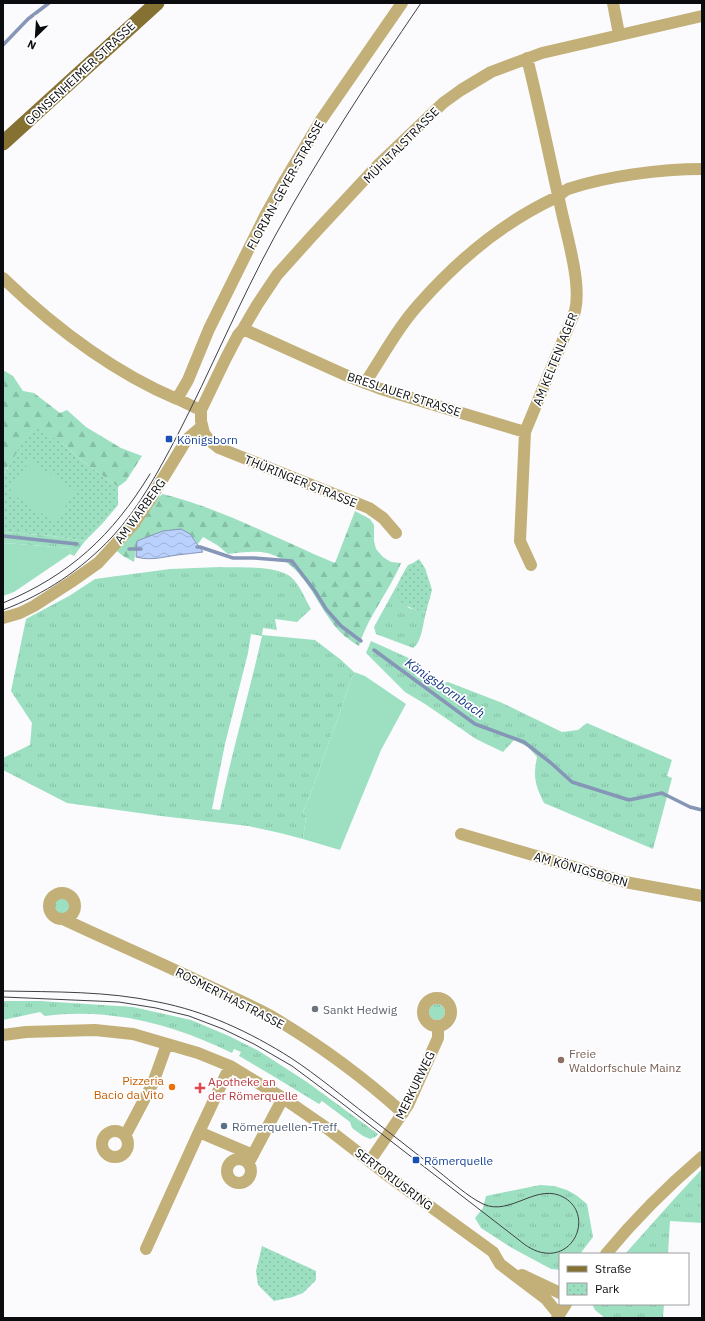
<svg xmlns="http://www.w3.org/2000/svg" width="705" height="1321" viewBox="0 0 705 1321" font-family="'IBM Plex Sans',sans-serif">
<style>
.grass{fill:url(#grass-tufts);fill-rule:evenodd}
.forest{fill:url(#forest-firs)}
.park{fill:url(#park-dots)}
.garden{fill:#9ce0c1}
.water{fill:url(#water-waves);stroke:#8696b6}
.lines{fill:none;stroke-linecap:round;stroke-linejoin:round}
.stream{stroke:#8696b6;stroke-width:3.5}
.minor{stroke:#c3b078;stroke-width:12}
.major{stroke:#857131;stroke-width:15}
.tram{stroke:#3e4043;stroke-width:1}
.transit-dot{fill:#1a4fb4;stroke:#fff;stroke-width:1.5}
.worship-dot{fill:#6b7280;stroke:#fff;stroke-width:1.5}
.education-dot{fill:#8d6e63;stroke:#fff;stroke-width:1.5}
.food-dot{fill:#e8710a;stroke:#fff;stroke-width:1.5}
.health-dot{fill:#e0444e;stroke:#fff;stroke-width:1.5}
.service-dot{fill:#5c6f8a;stroke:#fff;stroke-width:1.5}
.labels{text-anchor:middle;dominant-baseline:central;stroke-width:3.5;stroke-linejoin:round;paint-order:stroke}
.street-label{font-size:12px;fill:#0a0c0f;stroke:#fff}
.transit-label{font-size:12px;fill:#164399;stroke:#fff;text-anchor:start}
.worship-label{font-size:12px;fill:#5b616d;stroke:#fff;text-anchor:start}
.education-label{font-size:12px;fill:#785e54;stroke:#fff;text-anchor:start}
.food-label{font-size:12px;fill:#c56008;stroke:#fff;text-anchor:end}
.health-label{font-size:12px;fill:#be3a42;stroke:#fff;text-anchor:start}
.service-label{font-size:12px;fill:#4e5e75;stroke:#fff;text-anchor:start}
.water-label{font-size:13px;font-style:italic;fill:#123383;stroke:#fff}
</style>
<defs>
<pattern id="grass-tufts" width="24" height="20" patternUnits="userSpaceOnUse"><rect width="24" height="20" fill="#9ce0c1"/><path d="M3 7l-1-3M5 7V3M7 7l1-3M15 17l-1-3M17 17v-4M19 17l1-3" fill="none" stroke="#85bfa5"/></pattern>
<pattern id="forest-firs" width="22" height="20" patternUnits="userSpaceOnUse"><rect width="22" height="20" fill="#9ce0c1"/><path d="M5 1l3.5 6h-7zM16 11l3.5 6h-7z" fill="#85bfa5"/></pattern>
<pattern id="park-dots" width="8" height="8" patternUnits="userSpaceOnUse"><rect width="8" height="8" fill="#9ce0c1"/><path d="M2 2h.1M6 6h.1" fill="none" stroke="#85bfa5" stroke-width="1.8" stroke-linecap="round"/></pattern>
<pattern id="water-waves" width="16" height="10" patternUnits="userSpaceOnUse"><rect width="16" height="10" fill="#bbd1fd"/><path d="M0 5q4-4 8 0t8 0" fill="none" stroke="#9fb2d8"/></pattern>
</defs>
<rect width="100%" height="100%" fill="#fbfbfe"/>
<path class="grass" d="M3 532 52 536 85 541 74 556 70 554 71 548 3 543Z
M408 565 397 587 399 598 409 608 426 612C423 623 422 642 413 648L376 634 374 627Z
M220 567C239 568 277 565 291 577 300 585 305 599 311 609L297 622 275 619 277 630 263 628 262 635 315 640 340 659 354 672 311 793 303 812 306 816 303 839 280 833 248 826 161 816 67 803 3 770V758L30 745 32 723 11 691 26 619 69 596 95 579 170 569ZM251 634 262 636C249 694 232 751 220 810L212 809 225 744 248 653Z
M371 641 413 660 410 664 416 676 430 686 448 682 500 702 562 732 578 730 587 723 672 760 667 776 672 778 653 849 544 803C535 784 533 778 537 757L528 747 514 740 503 752 476 739 425 704 405 692 366 653Z
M54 906a8 8 0 1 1 16 0a8 8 0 1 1-16 0Z
M3 1001H40L133 1007 191 1020 229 1036 259 1051 307 1082 378 1134 375 1137 370 1139 363 1136 352 1128 350 1122 322 1101 319 1104 273 1076 241 1057 239 1056 241 1052 234 1049 232 1053C175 1025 110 1007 45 1016L40 1012 3 1020Z
M429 1012a8 8 0 1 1 16 0a8 8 0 1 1-16 0Z
M702 1169V1223L670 1221 668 1254H625L675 1198Z
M540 1185 554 1186 567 1190 576 1195 587 1204 593 1237 580 1254H560V1270L551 1269 512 1248 481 1228 475 1218 483 1208 486 1196Z
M592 1304H664L663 1318H605L595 1310Z"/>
<path class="forest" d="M3 370 13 376 23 391 34 393 60 413 67 410 86 427 121 448 142 456 126 481 118 487 81 460 62 443 8 466 3 475Z
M163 494C223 509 279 540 335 563L355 511 370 519 374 525V541L376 549 383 557 391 562 401 563C389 592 368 616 359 646 349 640 341 634 334 625 313 598 300 557 261 552 250 551 238 553 228 554L217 545 203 537 198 544 190 534 136 549 134 562 123 556 117 551 156 499Z"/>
<path class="park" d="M36 427 62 443 81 460 118 487V505L102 524 85 541 52 536 3 532V475L26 437Z
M419 559 425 568 432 590 426 612C414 610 394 604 397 588 399 580 404 572 408 565L413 563Z
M262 1246 316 1271V1280L303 1293 293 1297 274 1301 258 1285 256 1271Z"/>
<path class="garden" d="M30 460 76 491 55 522 9 492Z
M3 543H4L71 548 70 554 14 592 3 596Z
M354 672 365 676 406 704 381 750 340 850 303 839 306 816 303 812 311 793Z"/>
<path class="water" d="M181 529 190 534 203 552C195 553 186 554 177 555 163 557 151 561 136 557L137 541 163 531Z"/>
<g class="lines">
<path class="stream" d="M3 45 28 19 49 3
M3 536 77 544
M197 547H200L233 558H254L292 561 315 591 326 609 341 626 361 641
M129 549H141
M374 650 475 724 524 742 551 763 572 782 629 800 662 793 690 807 702 810"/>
<path class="minor" d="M613 3 619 34
M527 58C539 106 549 155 560 204 566 234 582 283 575 311L525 432 520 541 531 565
M3 278C54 327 111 371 177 399 185 402 193 407 201 410
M243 329 352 378 381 389 525 432
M365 383C383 356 398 327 420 303 458 260 504 222 555 198 560 196 563 191 568 189 607 176 661 169 702 169
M177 399 188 380 209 329 265 216 285 180 321 120 402 3
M396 533 383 518 369 508 219 448 209 440 204 433 201 421V410L226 358 238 335 243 329 257 305 277 275 312 236 378 165 443 103 461 90 491 72 542 53 702 16
M3 618 20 613 34 606 71 582 98 563 133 525 149 501 187 439 201 427
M461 834 625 882 702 896
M49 906a13 13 0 1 1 26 0a13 13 0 1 1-26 0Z
M63 919C114 943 166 965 217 990 234 998 252 1006 269 1015 317 1043 362 1076 403 1113
M423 1012a14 14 0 1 1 28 0a14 14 0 1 1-28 0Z
M3 1035 26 1032 95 1030 133 1034 198 1053 230 1066 283 1098 328 1129 391 1178 493 1252 500 1264 546 1299 559 1315
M230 1066 199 1132 253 1155
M102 1144a13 13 0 1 1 26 0a13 13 0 1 1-26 0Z
M125 1136 153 1083 167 1044
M227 1171a12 12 0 1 1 24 0a12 12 0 1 1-24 0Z
M370 1161 408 1105 438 1038V1026
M249 1162 283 1098
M146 1249 199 1132
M606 1254C635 1219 668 1186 702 1157
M522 1275 560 1293
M557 1318 566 1304"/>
<path class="major" d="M3 143 157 3"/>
<path class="tram" d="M3 603C70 575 112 536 150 474
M3 610C45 594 81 570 112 537 139 508 158 472 177 436 211 370 239 302 275 236 319 156 369 79 421 3
M3 991C54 992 108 991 158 1002 205 1011 250 1032 291 1058 317 1075 343 1097 368 1116 391 1134 415 1152 438 1171 452 1182 467 1196 483 1204 511 1217 537 1181 565 1198 592 1215 576 1257 545 1253 535 1252 526 1246 519 1240L339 1101 292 1066 254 1044 223 1029 189 1016 156 1008 119 1002 3 997"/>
</g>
<g class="transit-dot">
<rect x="165" y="435" width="8" height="8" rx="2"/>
<rect x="412" y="1156" width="8" height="8" rx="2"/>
</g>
<circle class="worship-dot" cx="315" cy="1009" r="4"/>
<circle class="education-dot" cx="561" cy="1060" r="4"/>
<circle class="food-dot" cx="172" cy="1087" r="4"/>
<path class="health-dot" d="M198 1082h4v4h4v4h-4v4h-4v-4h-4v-4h4z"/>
<circle class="service-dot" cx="224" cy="1126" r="4"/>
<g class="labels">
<g class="street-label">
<text transform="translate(80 73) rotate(-43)">GONSENHEIMER STRASSE</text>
<text transform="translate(401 145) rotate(-45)">MÜHLTALSTRASSE</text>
<text transform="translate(285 185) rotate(-61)">FLORIAN-GEYER-STRASSE</text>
<text transform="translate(555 359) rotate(-68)">AM KELTENLAGER</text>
<text transform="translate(404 394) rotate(18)">BRESLAUER STRASSE</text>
<text transform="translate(301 481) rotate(22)">THÜRINGER STRASSE</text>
<text transform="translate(140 511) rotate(-54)">AM WARBERG</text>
<text transform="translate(581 869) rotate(16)">AM KÖNIGSBORN</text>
<text transform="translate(230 998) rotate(27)">ROSMERTHASTRASSE</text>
<text transform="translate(415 1085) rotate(-64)">MERKURWEG</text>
<text transform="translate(394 1179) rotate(37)">SERTORIUSRING</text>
</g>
<g class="transit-label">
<text x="177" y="439">Königsborn</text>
<text x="424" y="1160">Römerquelle</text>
</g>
<g class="worship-label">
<text x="323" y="1009">Sankt Hedwig</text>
</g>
<g class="education-label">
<text x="569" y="1053">Freie<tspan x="569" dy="14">Waldorfschule Mainz</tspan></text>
</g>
<g class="food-label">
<text x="164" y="1080">Pizzeria<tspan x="164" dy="14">Bacio da Vito</tspan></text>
</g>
<g class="health-label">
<text x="208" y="1081">Apotheke an<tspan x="208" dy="14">der Römerquelle</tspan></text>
</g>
<g class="service-label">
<text x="232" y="1126">Römerquellen-Treff</text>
</g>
<g class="water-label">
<text transform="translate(445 688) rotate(35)">Königsbornbach</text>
</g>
</g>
<rect width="705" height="1321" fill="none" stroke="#0a0c0f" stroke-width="8"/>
<rect x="559" y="1253" width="130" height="52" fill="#ffffff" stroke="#9d9e9f"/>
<rect x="567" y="1266" width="20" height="6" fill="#857131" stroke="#9d9e9f"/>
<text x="595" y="1273" font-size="12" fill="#0a0c0f">Straße</text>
<rect x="567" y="1283" width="20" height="12" fill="url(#park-dots)" stroke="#9d9e9f"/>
<text x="595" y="1293" font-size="12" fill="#0a0c0f">Park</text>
<g transform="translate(36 36) rotate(205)" stroke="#ffffff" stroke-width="3" paint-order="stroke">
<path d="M0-3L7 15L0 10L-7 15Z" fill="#0a0c0f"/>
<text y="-6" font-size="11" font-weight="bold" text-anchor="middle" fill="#0a0c0f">N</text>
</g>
</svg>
